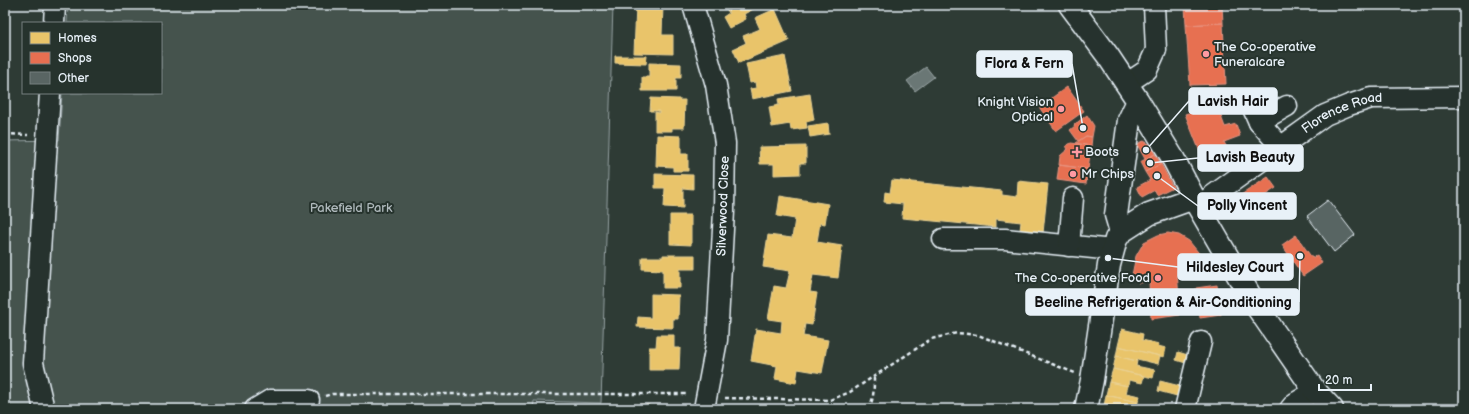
<svg xmlns="http://www.w3.org/2000/svg" width="1469" height="414" viewBox="0 0 1469 414" font-family="'Balsamiq Sans',sans-serif">
<style>
.green{fill:#45524e;stroke:#96a2a3}
.water{fill:#6b7775;stroke:#9da8a9}
.homes{fill:#e9c46a;stroke:#e9d295}
.shops{fill:#e76f51;stroke:#e79683}
.building{fill:#596563;stroke:#e8f1f8}
.lines{fill:none;stroke-linecap:round;stroke-linejoin:round}
.minor-casing{stroke:#e8f1f8;stroke-width:23}
.major-casing{stroke:#e8f1f8;stroke-width:25}
.path{stroke:#e8f1f8;stroke-width:2.5;stroke-dasharray:4 3;stroke-linecap:butt}
.minor{stroke:#26332d;stroke-width:20}
.major{stroke:#26332d;stroke-width:22}
.poi-dot{fill:#ff9aa2;stroke:#26332d;stroke-width:1.5}
.labels{text-anchor:middle;dominant-baseline:central;stroke-width:4;stroke-linejoin:round;paint-order:stroke}
.poi-label{font-size:13px;fill:#e8f1f8;stroke:#26332d;text-anchor:start}
.street-label{font-size:13px;fill:#e8f1f8;stroke:#26332d}
.park-label{font-size:13px;fill:#afb9bc;stroke:#26332d}
.leader{fill:none;stroke:#e8f1f8;stroke-width:1.5}
.callout-dot{fill:#e8f1f8;stroke:#26332d;stroke-width:1.5}
.callout{fill:#e8f1f8;stroke:#e8f1f8;stroke-width:1.5}
.callout-label{font-size:14px;text-anchor:middle;font-weight:bold;fill:#111}
</style>
<rect width="100%" height="100%" fill="#2e3b35"/>
<filter id="ink" filterUnits="userSpaceOnUse"><feTurbulence type="fractalNoise" baseFrequency=".025" numOctaves="2"/><feDisplacementMap in="SourceGraphic" scale="8" xChannelSelector="R" yChannelSelector="G"/><feConvolveMatrix kernelMatrix="1 2 1 2 8 2 1 2 1" color-interpolation-filters="sRGB"/></filter>
<g filter="url(#ink)">
<path class="green" d="M68 5H613L601 403 534 401 533 409H5V141L59 140 62 93H161V23H67Z"/>
<path class="water" d="M926 67 934 77 915 91 907 81Z"/>
<path class="homes" d="M636 5H663L662 35H673V54L634 53Z
M724 5H761L744 14 746 19 729 28 723 17 729 13Z
M775 9 789 41 739 63 733 49 746 43 743 36 760 29 755 18Z
M615 56H647L646 64 615 63Z
M785 56 792 91 752 99 750 89 756 88 755 82 750 83 746 64Z
M649 63 681 64V78H676V91H642V77H649Z
M810 94 814 120 806 122 807 128 791 130 790 124 772 127 769 107 779 105 778 99Z
M651 98 679 99V100H685L684 128H672V131H655V112L659 113V111H650Z
M828 123 829 134 810 137 808 126Z
M657 135 681 136V154H688V171H673V167L656 166Z
M806 146V163H800V174L774 175V164H760L759 147Z
M655 174 693 175V189L683 188V208L664 207 665 188H655Z
M892 180 1002 191V195L1017 197 1018 181 1048 184 1043 233 1020 230 1021 222 996 219V227L902 218 903 204 884 202 885 192 890 193Z
M780 196 828 204 825 224 820 223 817 242 842 246 838 278 813 275 810 292 817 293 812 325 805 324 803 336 828 340 822 373 798 369 796 383 775 379 777 366 751 361 756 329 781 333 782 321 768 319 774 286 786 288 790 271 763 267 768 235 792 238 795 219 777 216Z
M670 215H691V245L670 244Z
M663 255H695V269H680V288H663V270L642 269V257H663Z
M651 294 679 295 678 319H673V328L637 327 638 317 651 318Z
M1122 329 1143 334 1142 340 1159 344 1158 346 1166 348 1164 357 1118 346Z
M657 335H674V348H680L679 370H649V347H656Z
M1118 346 1160 356 1158 364 1137 359V361L1116 356Z
M1178 352 1191 356 1189 364 1176 360Z
M1116 356 1137 361 1136 366 1155 370 1153 378 1113 369Z
M1113 369 1144 376 1142 383 1129 380 1128 386 1109 382Z
M1160 381 1180 386 1177 396 1158 391Z
M1109 382 1128 386 1126 393 1140 396 1138 402 1106 395Z
M1106 395 1138 402 1137 409 1123 406 1122 409H1115L1104 406Z
M620 404 649 405 648 409H620Z"/>
<path class="shops" d="M1185 5H1222L1223 23 1186 25Z
M1223 23 1226 84 1190 85 1186 25Z
M1067 87 1084 111 1056 131 1039 107Z
M1200 94 1205 107 1216 103 1225 127 1236 124 1240 136 1224 142 1229 152 1204 162 1185 114 1192 112 1187 99Z
M1087 115 1094 126 1092 137 1086 136 1078 141 1070 130 1075 126 1074 125Z
M1086 136 1092 137 1091 146 1076 143Z
M1144 141 1149 144 1155 154 1145 159 1138 146 1139 143Z
M1071 143 1091 146 1088 169 1059 165 1060 156 1068 149 1066 146Z
M1155 154 1161 164 1145 172 1140 162Z
M1161 164 1173 187 1157 195 1155 190 1142 197 1137 187 1150 180 1145 172Z
M1059 165 1088 169 1086 184 1057 180Z
M1268 177 1276 188 1239 212 1234 203 1235 199Z
M1168 233 1179 235 1189 241 1202 257 1198 267 1177 270 1180 315 1151 319 1149 282 1138 283V274L1132 275 1136 256 1144 242 1158 235Z
M1296 235 1312 258 1317 255 1322 263 1303 276 1282 245Z
M1217 285 1219 300 1198 303 1196 288Z
M1219 300 1221 315 1200 318 1198 303Z"/>
<path class="building" d="M1328 200 1355 235 1334 252 1307 216Z"/>
<g class="lines">
<g class="minor-casing">
<g id="minor">
<path d="M693 5 716 85 725 143 724 211 717 340 704 409"/>
<path d="M54 23 55 5"/>
<path d="M1126 84 1147 70 1156 50 1154 5"/>
<path d="M1251 104 1259 122 1281 147"/>
<path d="M1259 122 1287 106"/>
<path id="s1" d="M1198 206 1325 115 1349 105 1371 98 1464 97"/>
<path d="M943 239H1005L1113 250"/>
<path d="M1069 246 1073 198"/>
<path d="M44 409 33 363 50 93"/>
<path d="M255 409 270 400H309"/>
<path d="M1185 409 1201 342"/>
<path d="M1290 409 1295 403 1315 391"/>
</g>
</g>
<g class="major-casing">
<path id="major" d="M1070 5 1108 56 1138 101 1174 160 1198 206 1253 301 1315 391 1332 409
M1121 232 1116 215 1129 120 1138 101
M1086 409 1092 380 1109 265 1116 239 1121 232 1149 214 1194 198"/>
</g>
<path class="path" d="M5 134 28 135
M325 396 332 394H688
M725 398 830 400 850 392 931 339 957 333 978 335 1075 373
M869 409C874 398 874 388 874 376"/>
<use href="#minor" class="minor"/>
<use href="#major" class="major"/>
</g>
</g>
<g class="poi-dot">
<circle cx="1206" cy="54" r="4"/>
<circle cx="1061" cy="109" r="4"/>
<path d="M1075 146h4v4h4v4h-4v4h-4v-4h-4v-4h4z"/>
<circle cx="1073" cy="174" r="4"/>
<circle cx="1158" cy="278" r="4"/>
</g>
<g class="labels">
<g class="poi-label">
<text x="1214" y="47">The Co-operative<tspan x="1214" dy="15">Funeralcare</tspan></text>
<text x="1053" y="102" text-anchor="end">Knight Vision<tspan x="1053" dy="15">Optical</tspan></text>
<text x="1085" y="152">Boots</text>
<text x="1081" y="174">Mr Chips</text>
<text x="1150" y="278" text-anchor="end">The Co-operative Food</text>
</g>
<g class="street-label">
<text stroke="none"><textPath href="#s1" startOffset="173">Florence Road</textPath></text>
<text transform="translate(723 206) rotate(-88)">Silverwood Close</text>
</g>
<g class="park-label">
<text x="351" y="208">Pakefield Park</text>
</g>
</g>
<path class="leader" d="M1083 128L1072 64M1146 150L1189 101M1150 163L1198 158M1157 176L1198 206M1108 258L1178 267M1300 256L1299 302"/>
<g class="callout-dot">
<circle cx="1083" cy="128" r="4"/>
<circle cx="1146" cy="150" r="4"/>
<circle cx="1150" cy="163" r="4"/>
<circle cx="1157" cy="176" r="4"/>
<circle cx="1108" cy="258" r="4"/>
<circle cx="1300" cy="256" r="4"/>
</g>
<g class="callout">
<rect x="977" y="51" width="95" height="26" rx="4"/>
<rect x="1189" y="88" width="88" height="26" rx="4"/>
<rect x="1198" y="145" width="105" height="26" rx="4"/>
<rect x="1198" y="193" width="98" height="26" rx="4"/>
<rect x="1178" y="254" width="115" height="26" rx="4"/>
<rect x="1026" y="289" width="273" height="26" rx="4"/>
</g>
<g class="callout-label">
<text x="1024" y="68">Flora &amp; Fern</text>
<text x="1233" y="106">Lavish Hair</text>
<text x="1250" y="162">Lavish Beauty</text>
<text x="1247" y="210">Polly Vincent</text>
<text x="1235" y="272">Hildesley Court</text>
<text x="1163" y="307">Beeline Refrigeration &amp; Air-Conditioning</text>
</g>
<rect width="1469" height="414" fill="none" stroke="#26332d" stroke-width="20"/>
<rect x="10" y="10" width="1449" height="394" fill="none" stroke="#e8f1f8" stroke-width="1.5" filter="url(#ink)"/>
<rect x="22" y="22" width="140" height="72" fill="#26332d" stroke="#747f7e"/>
<rect x="30" y="32" width="20" height="12" fill="#e9c46a" stroke="#747f7e"/>
<text x="58" y="42" font-size="12" fill="#e8f1f8">Homes</text>
<rect x="30" y="52" width="20" height="12" fill="#e76f51" stroke="#747f7e"/>
<text x="58" y="62" font-size="12" fill="#e8f1f8">Shops</text>
<rect x="30" y="72" width="20" height="12" fill="#596563" stroke="#747f7e"/>
<text x="58" y="82" font-size="12" fill="#e8f1f8">Other</text>
<path d="M1319 384v6h52v-6" fill="none" stroke="#e8f1f8" stroke-width="2"/>
<text x="1325" y="384" font-size="12" fill="#e8f1f8" stroke="#26332d" stroke-width="3" paint-order="stroke">20 m</text>
</svg>
